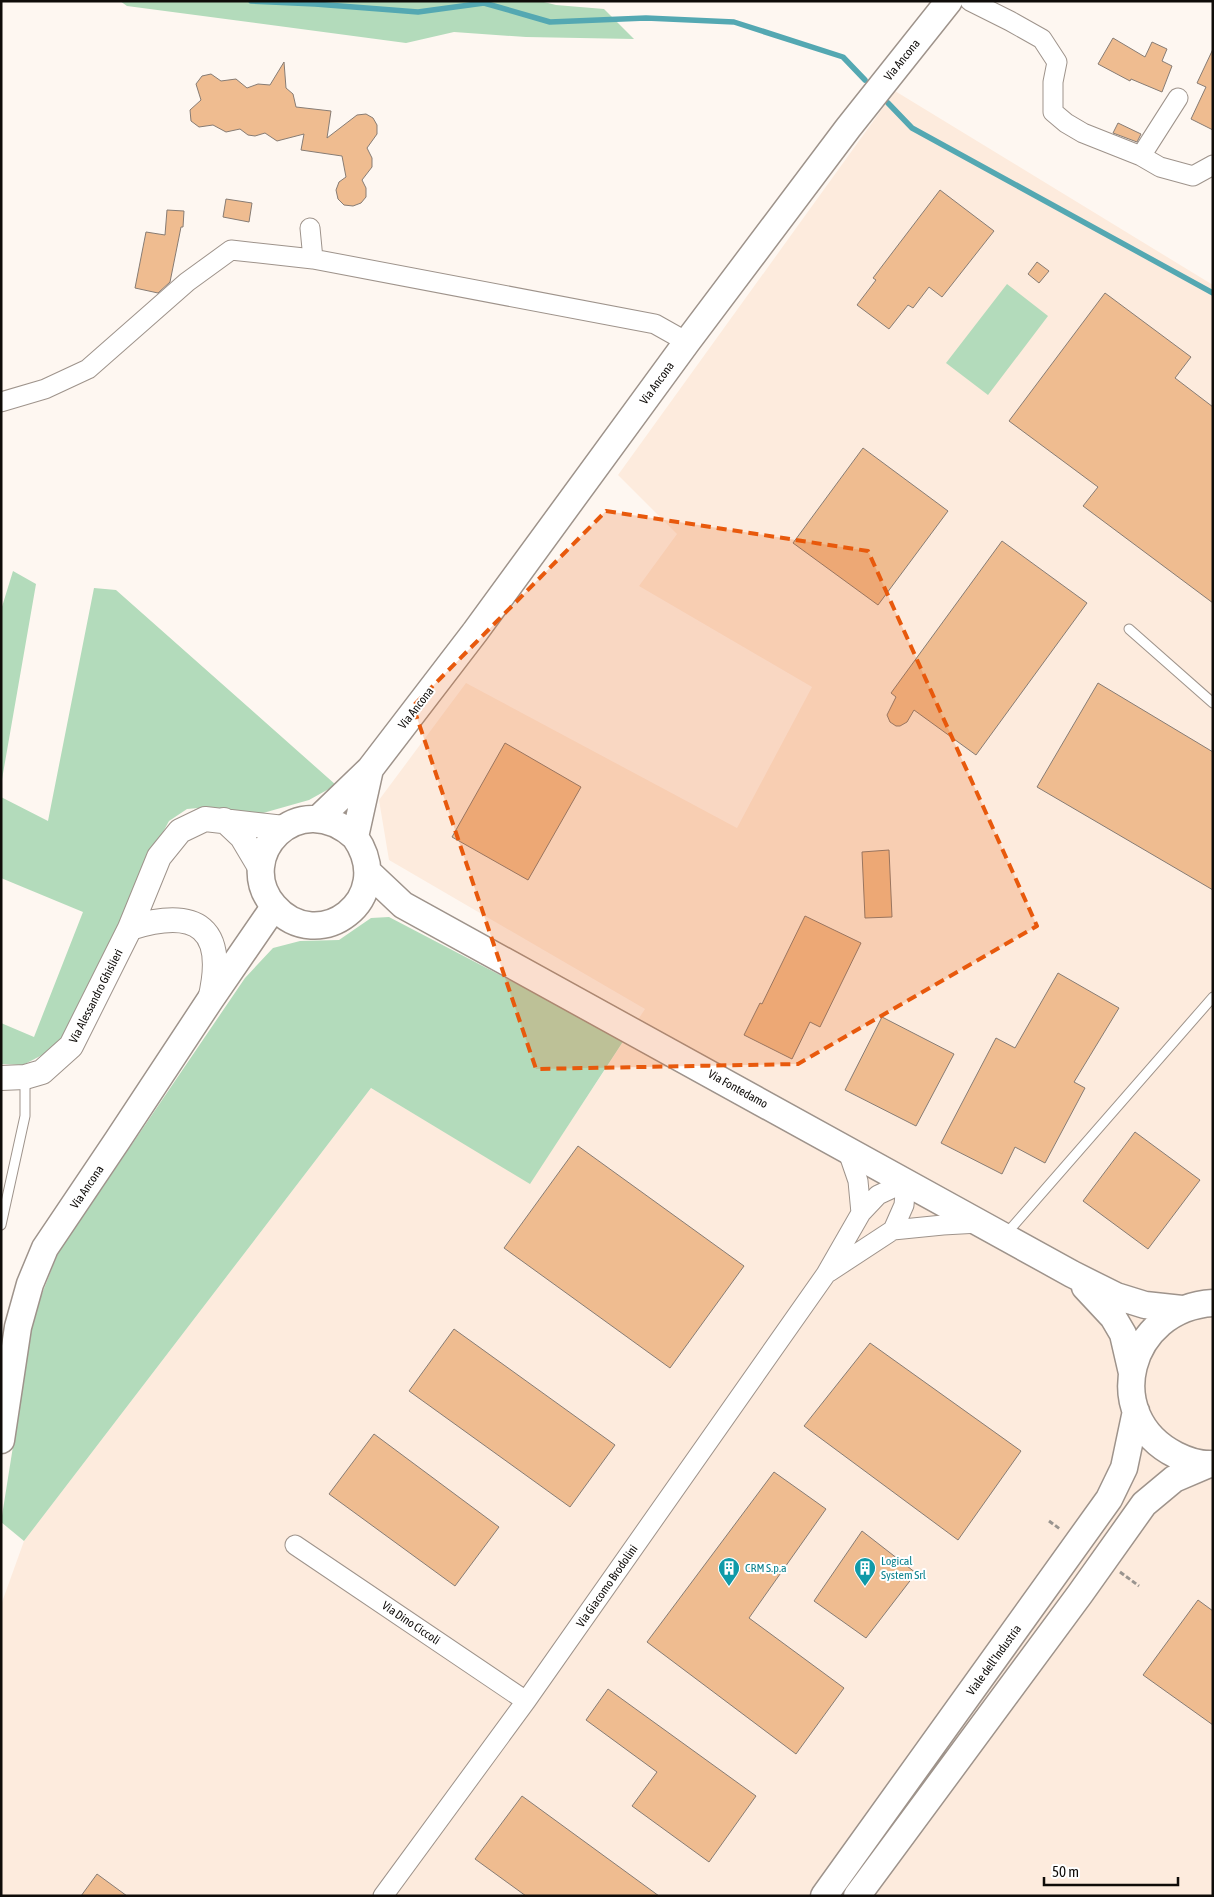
<svg xmlns="http://www.w3.org/2000/svg" width="1214" height="1897" viewBox="0 0 1214 1897" font-family="'Asap Condensed',sans-serif">
<style>
.built{fill:#fdebdd}
.green{fill:#b3dbbb}
.lines{fill:none;stroke-linecap:round;stroke-linejoin:round}
.stream{stroke:#54a8b2;stroke-width:5.5}
.building{fill:#efbc90;stroke:#877c74}
.service-casing{stroke:#9e938b;stroke-width:11}
.minor-casing{stroke:#9e938b;stroke-width:21}
.tertiary-casing{stroke:#9e938b;stroke-width:26}
.secondary-casing{stroke:#9e938b;stroke-width:29}
.path{stroke:#99948f;stroke-width:3;stroke-dasharray:5 2.5;stroke-linecap:butt}
.service{stroke:#fff;stroke-width:9}
.minor{stroke:#fff;stroke-width:19}
.tertiary{stroke:#fff;stroke-width:24}
.secondary{stroke:#fff;stroke-width:26}
.marked{fill:#e8590c;fill-opacity:0.2;stroke:#e8590c;stroke-width:4;stroke-dasharray:10 6;stroke-linejoin:round}
.labels{text-anchor:middle;dominant-baseline:central;stroke-width:4;stroke-linejoin:round;paint-order:stroke}
.street-label{font-size:12px;fill:#0f0c09;stroke:#fff}
.culture-label{font-size:12px;fill:#0d838f;stroke:#fff;text-anchor:start}
</style>
<rect width="100%" height="100%" fill="#fef7f1"/>
<path class="built" d="M895 91 1213 285V1896H1V1605L24 1541 371 1088 530 1183 645 1009 389 860 379 800 466 683 737 828 812 687 639 586 677 534 618 475Z"/>
<path class="green" d="M120 1H540L556 5 604 9 634 39 526 37 454 32 406 43 127 6Z
M1007 284 1048 316 988 395 946 363Z
M13 571 36 584 1 785V610Z
M94 588 116 590 336 785 309 800 256 815 210 807 187 809 169 821 156 845 65 1038 46 1053 23 1065 1 1064V1023L34 1037 83 912 1 878V797L48 821Z
M389 917 624 1040 530 1184 371 1088 24 1541 1 1522 34 1314 58 1253 245 978 273 948 300 941 339 940 371 918Z"/>
<g class="lines">
<path class="stream" d="M251 1 315 4 418 12 484 3 550 22 646 18 734 22 843 57 865 80
M888 103 912 128 1213 293"/>
</g>
<path class="building" d="M1113 38 1145 57 1152 42 1167 49 1162 61 1172 66 1162 92 1131 79 1130 81 1098 64Z
M1213 49V130L1191 119 1206 87 1197 83Z
M284 62 286 88 293 94 296 107 331 111 327 138 357 115 366 114 373 118 377 125V134L367 148 372 158V167L362 180 366 188V197L361 203 353 206 344 205 338 199 336 190 339 182 346 177 342 156 301 150 304 134 277 141 265 133 255 136 248 135 240 129 226 132 213 125 199 127 191 121 190 110 201 100 196 84 202 76 211 74 221 81 236 79 247 88 258 84 270 85Z
M1118 123 1141 134 1137 142 1113 133Z
M940 190 994 231 942 297 929 287 913 308 908 305 889 329 857 305 876 280 873 278Z
M226 199 252 203 249 222 223 217Z
M167 210 184 211 183 227H181L170 282 158 293 135 288 146 232 165 235Z
M1037 262 1049 271 1039 283 1028 274Z
M1105 293 1191 357 1175 378 1213 407V603L1083 506 1098 487 1009 421Z
M863 448 948 511 878 605 793 543Z
M1002 541 1087 603 976 755 914 710 907 722 900 726H896L890 722 887 715 896 697 891 693Z
M1098 683 1213 752V890L1037 787Z
M505 743 581 787 528 880 452 837Z
M889 850 892 917 865 918 862 852Z
M805 916 861 943 820 1027 810 1022 792 1059 744 1035 760 1003 762 1004Z
M1058 973 1119 1008 1074 1082 1085 1088 1045 1163 1015 1147 1002 1174 941 1143 996 1038 1015 1048Z
M882 1017 954 1054 916 1126 845 1090Z
M1135 1132 1200 1180 1148 1249 1083 1201Z
M578 1146 744 1266 670 1368 504 1248Z
M454 1329 615 1445 570 1507 409 1391Z
M870 1343 1021 1451 958 1540 804 1426Z
M374 1434 499 1527 455 1586 329 1494Z
M774 1472 826 1509 749 1618 844 1688 796 1754 647 1642Z
M862 1531 916 1573 866 1638 814 1601Z
M1198 1600 1213 1611V1725L1143 1675Z
M608 1689 756 1796 709 1862 632 1806 657 1772 586 1720Z
M522 1796 659 1896H526L475 1859Z
M97 1874 127 1896H81Z"/>
<g class="lines">
<g class="service-casing">
<path id="service" d="M1129 629 1213 703
M1 1225 25 1116V1077
M1006 1234 1213 997"/>
</g>
<g class="minor-casing">
<path id="minor" d="M970 1 1010 21 1042 39 1057 62 1053 82V112L1066 123 1083 133 1141 156 1160 167 1193 176 1213 165
M1141 156 1178 98
M310 228 313 259
M1 402 45 389 88 369 187 282 231 250 313 259 655 324 687 342
M861 1213 878 1195 906 1182
M893 1230 904 1205 906 1182
M829 1272 893 1230 943 1225 979 1223
M295 1545 526 1701
M383 1896 526 1701 826 1274 861 1213 858 1181 847 1149"/>
</g>
<g class="tertiary-casing">
<path id="tertiary" d="M224 820 242 837 261 869
M130 928C198 907 227 928 210 1000
M1 1078 25 1077 42 1072 71 1046 130 928 159 857 180 831 205 819 284 828"/>
</g>
<g class="secondary-casing">
<path id="secondary" d="M319 818 370 769 475 632 687 342 848 128 949 1
M355 837C298 785 232 857 274 906 318 957 398 899 355 837L370 769
M368 872 403 905 1072 1274 1116 1296 1145 1305 1182 1309
M1085 1287 1113 1317 1123 1334 1132 1373
M1213 1303C1128 1308 1099 1416 1176 1455 1186 1460 1201 1465 1213 1464
M1 1440 18 1327 30 1284 45 1248 117 1141 210 1000 274 907
M824 1896 1109 1499 1124 1468 1136 1411
M857 1896 1080 1594 1144 1504 1174 1479 1209 1464"/>
</g>
<path class="path" d="M1049 1521 1060 1529
M1120 1572 1139 1586"/>
<use href="#service" class="service"/>
<use href="#minor" class="minor"/>
<use href="#tertiary" class="tertiary"/>
<use href="#secondary" class="secondary"/>
</g>
<path class="marked" d="M606 511 868 551 1037 926 798 1064 536 1069 413 706Z"/>
<defs>
<g id="building-pin" transform="scale(1.125)"><path d="M0 17L-7.5 6A9.5 9.5 0 1 1 7.5 6Z" fill="#0f9aa8" stroke="#fff"/><path d="M-4-6H4V6H1V3H-1V6H-4ZM-2.5-4.3h1.7v1.8h-1.7ZM.8-4.3h1.7v1.8H.8ZM-2.5-1h1.7V.8h-1.7ZM.8-1h1.7V.8H.8Z" fill="#fff"/></g>
</defs>
<g fill-rule="evenodd">
<use href="#building-pin" x="729" y="1568"/>
<use href="#building-pin" x="865" y="1568"/>
</g>
<g class="labels">
<g class="street-label">
<text transform="translate(902 60) rotate(-51)">Via Ancona</text>
<text transform="translate(657 383) rotate(-54)">Via Ancona</text>
<text transform="translate(416 708) rotate(-52)">Via Ancona</text>
<text transform="translate(96 996) rotate(-63)">Via Alessandro Ghislieri</text>
<text transform="translate(738 1089) rotate(29)">Via Fontedamo</text>
<text transform="translate(87 1187) rotate(-56)">Via Ancona</text>
<text transform="translate(607 1586) rotate(-55)">Via Giacomo Brodolini</text>
<text transform="translate(411 1623) rotate(34)">Via Dino Ciccoli</text>
<text transform="translate(994 1660) rotate(-54)">Viale dell'Industria</text>
</g>
<g class="culture-label">
<text x="881" y="1561">Logical<tspan x="881" dy="14">System Srl</tspan></text>
<text x="745" y="1568">CRM S.p.a</text>
</g>
</g>
<rect width="1214" height="1897" fill="none" stroke="#0f0c09" stroke-width="5"/>
<path d="M1044 1877v8h134v-8" fill="none" stroke="#0f0c09" stroke-width="2.5"/>
<text x="1052" y="1877" font-size="15" fill="#0f0c09" stroke="#ffffff" stroke-width="4" paint-order="stroke">50 m</text>
</svg>
